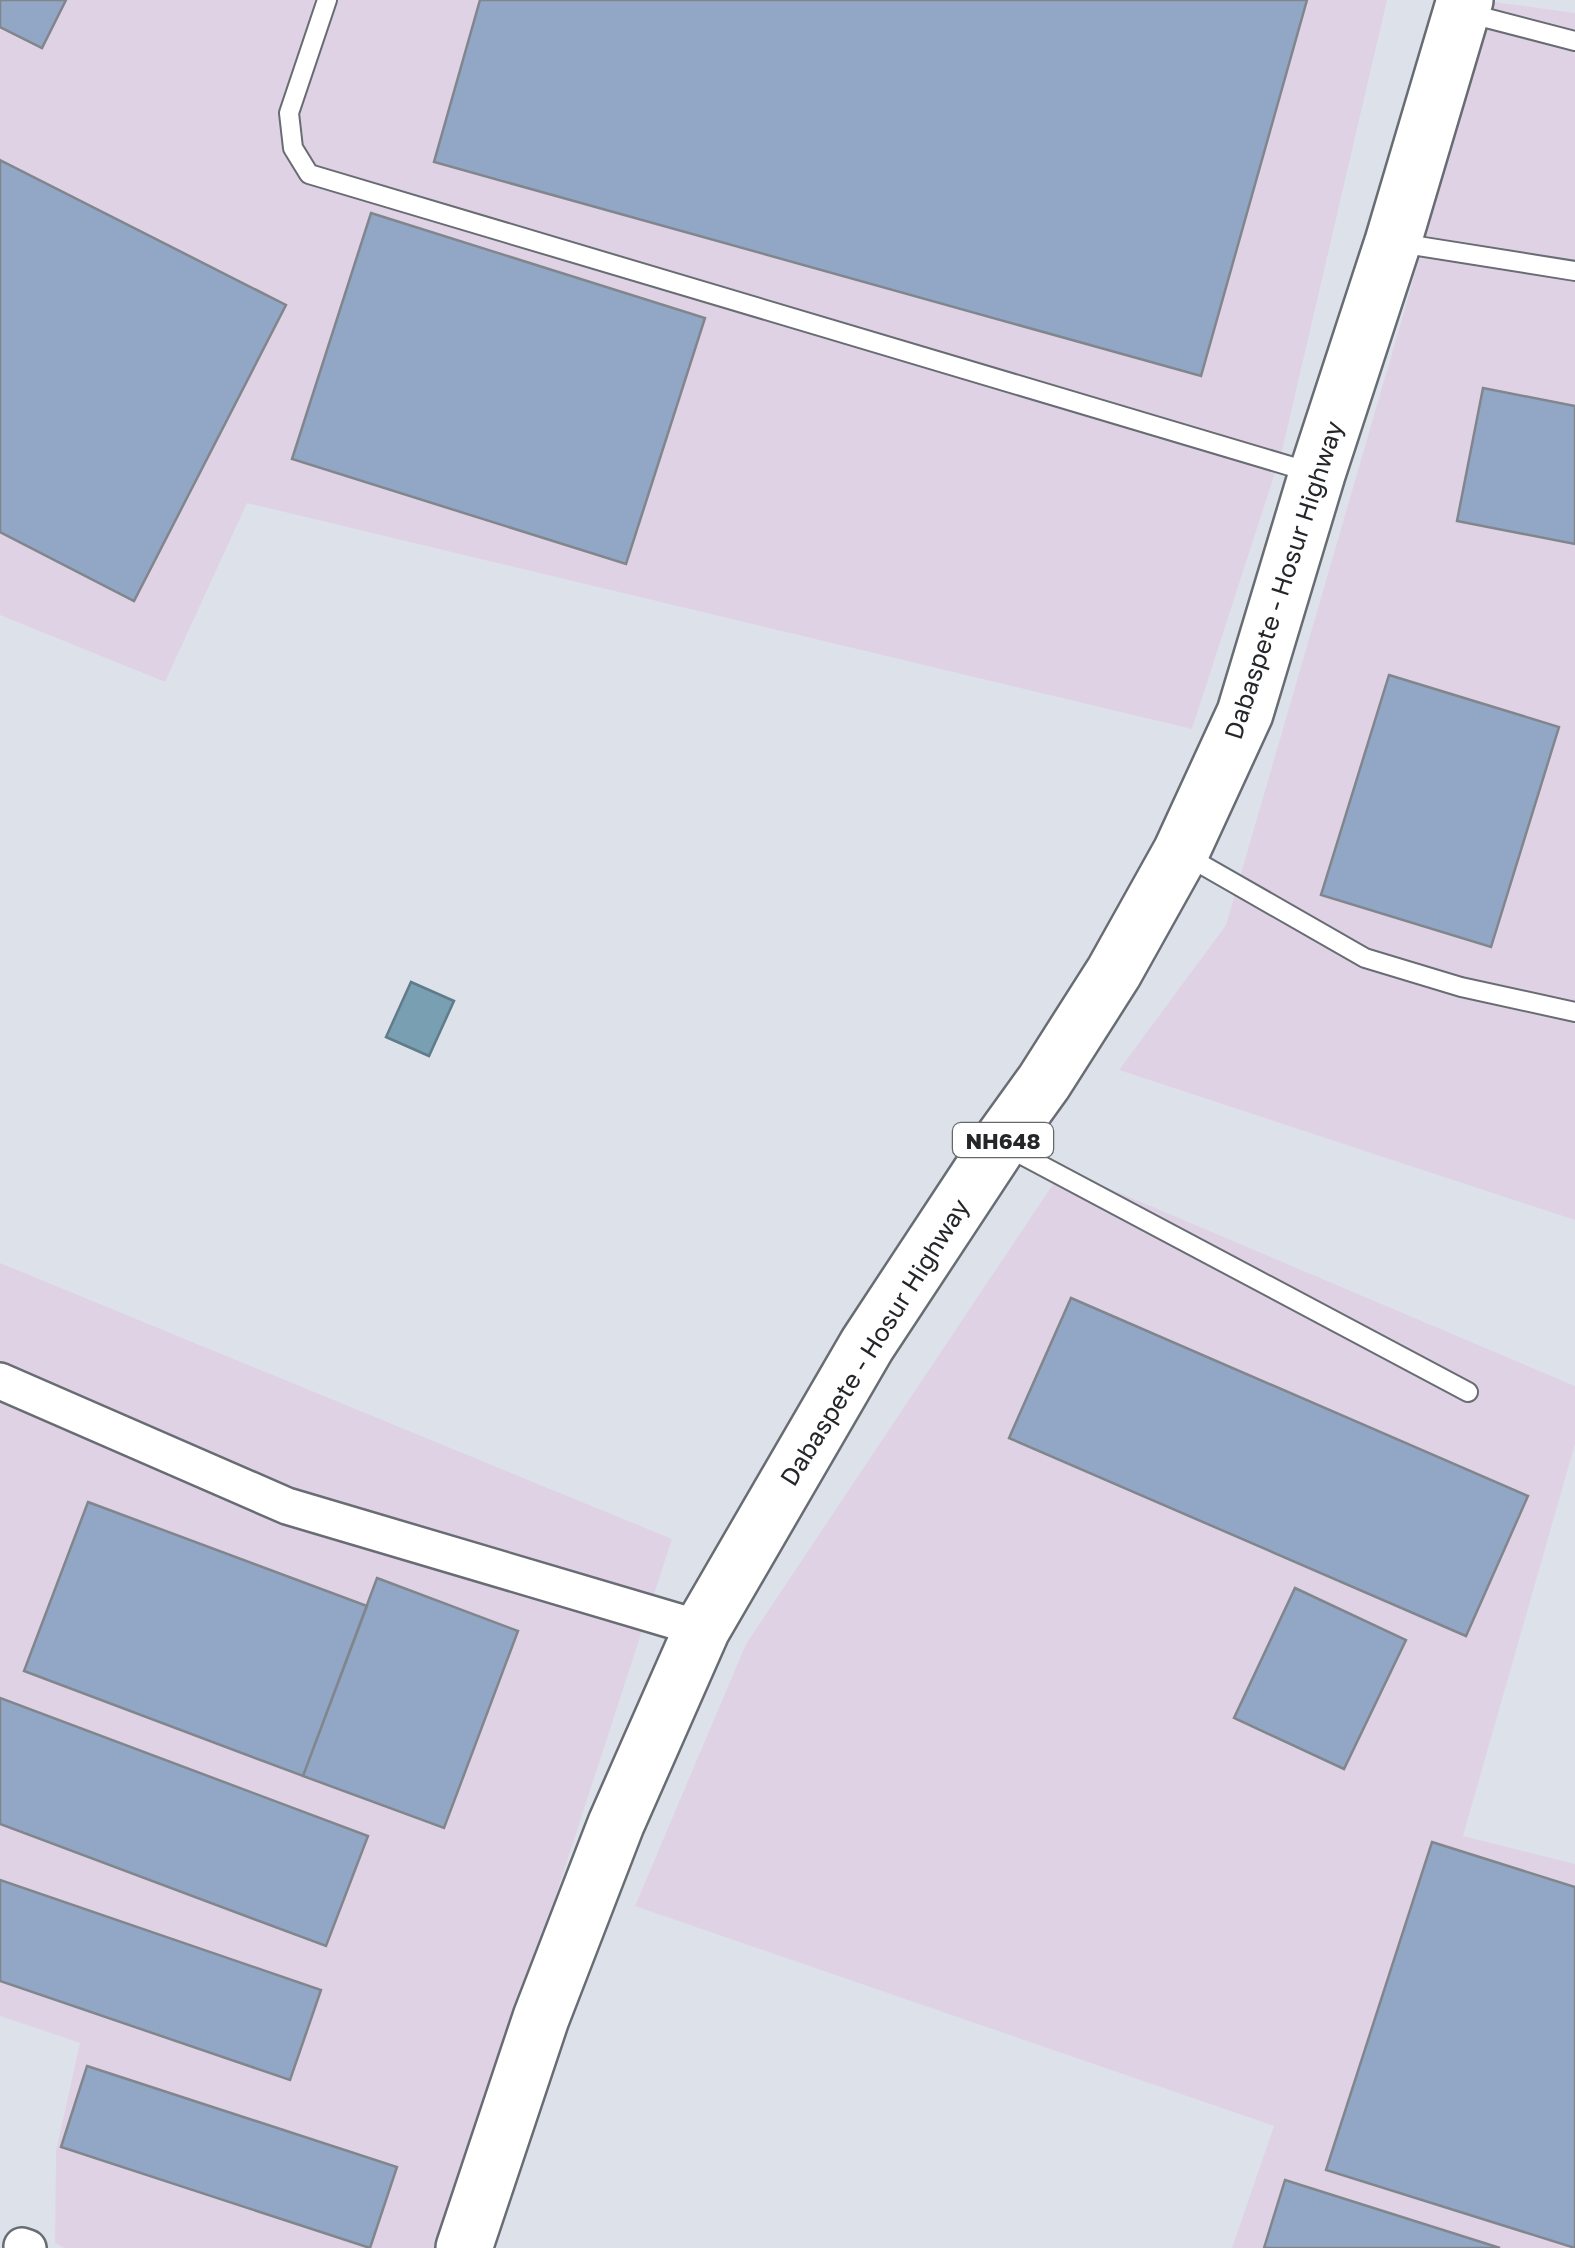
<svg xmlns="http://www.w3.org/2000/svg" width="1575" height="2248" viewBox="0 0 1575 2248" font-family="'Golos Text',sans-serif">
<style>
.industrial{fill:#e0d2e5}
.water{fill:#799fb2;stroke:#607b89;stroke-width:2.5}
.building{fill:#92a6c5;stroke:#81868d;stroke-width:2.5}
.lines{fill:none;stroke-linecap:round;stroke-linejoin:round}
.service-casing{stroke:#686c73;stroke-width:22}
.minor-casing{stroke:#686c73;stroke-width:40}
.trunk-casing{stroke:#686c73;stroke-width:60}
.service{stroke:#fff;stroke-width:18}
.minor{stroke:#fff;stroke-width:35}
.trunk{stroke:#fff;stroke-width:55}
.labels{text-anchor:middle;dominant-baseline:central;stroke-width:9;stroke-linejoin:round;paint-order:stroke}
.shield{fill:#fff;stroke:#666769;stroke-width:2.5}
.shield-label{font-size:22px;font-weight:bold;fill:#242629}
.street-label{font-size:25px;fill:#242629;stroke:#fff}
</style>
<rect width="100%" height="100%" fill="#dde2ea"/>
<path class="industrial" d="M0 0H1387L1282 451 1192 729 247 503 165 682 0 615Z
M1494 2 1575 13V1220L1119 1070 1226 925Z
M1063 1169 1575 1386V1444L1463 1836 1575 1864V2248H1232L1274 2126 635 1906 746 1644Z
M0 1263 672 1539 441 2248H64L55 2243 56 2151 80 2043 0 2016Z"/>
<path class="water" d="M411 982 454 1001 429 1056 386 1037Z"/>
<path class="building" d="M0 0H66L42 48 0 27Z
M480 0H1307L1201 376 434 162Z
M0 160 286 305 134 601 0 532Z
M371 213 705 318 626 564 292 459Z
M1483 388 1575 406V544L1457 521Z
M1389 675 1559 727 1491 947 1321 895Z
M1071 1298 1528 1496 1466 1636 1009 1438Z
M88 1502 367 1606 303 1776 24 1671Z
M377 1578 518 1631 444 1828 303 1776Z
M1295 1588 1406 1640 1344 1769 1234 1718Z
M0 1698 368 1836 326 1946 0 1824Z
M1432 1842 1575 1887V2248L1326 2170Z
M0 1880 321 1990 290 2080 0 1981Z
M87 2066 397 2167 370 2248 61 2147Z
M1285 2180 1500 2248H1264Z"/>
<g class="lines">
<g class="service-casing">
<path id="service" d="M327 0 289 113 293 148 309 174 1310 472
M1467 13 1575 41
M1399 243 1575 271
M1185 855 1365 958 1461 987 1575 1012
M1005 1146 1468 1392"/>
</g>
<g class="minor-casing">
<path id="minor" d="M0 1381 287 1506 702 1629
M22 2246 28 2248"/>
</g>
<g class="trunk-casing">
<path id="trunk" d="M464 2248 541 2018 616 1824 702 1629 867 1345 1000 1143 1044 1082 1114 972 1181 852 1245 713 1317 474 1393 242 1465 0"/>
</g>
<use href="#service" class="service"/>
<use href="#minor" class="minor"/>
<use href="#trunk" class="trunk"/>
</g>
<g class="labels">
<rect class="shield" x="953" y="1123" width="100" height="34" rx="8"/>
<g class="shield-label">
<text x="1003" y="1140">NH648</text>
</g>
<g class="street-label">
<text transform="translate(1283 580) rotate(-72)">Dabaspete - Hosur Highway</text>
<text transform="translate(874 1342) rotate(-58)">Dabaspete - Hosur Highway</text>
</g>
</g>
</svg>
